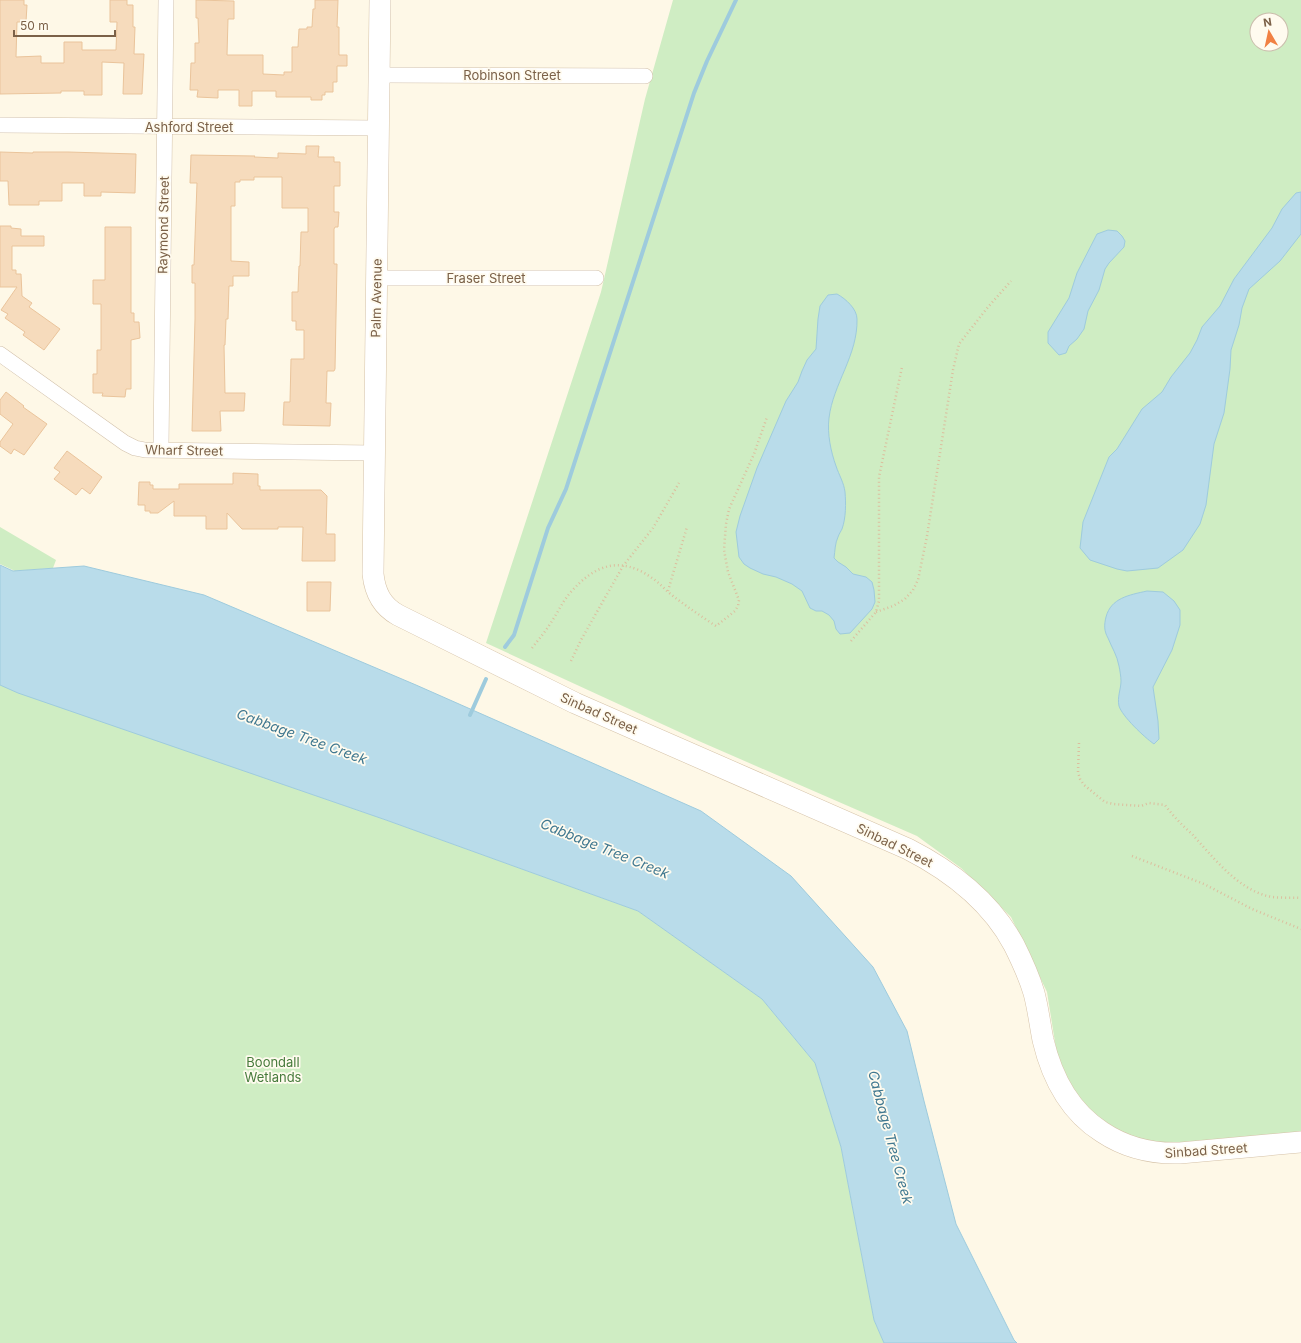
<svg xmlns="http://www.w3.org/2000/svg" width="1301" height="1343" viewBox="0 0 1301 1343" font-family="Inter,sans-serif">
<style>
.green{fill:#cfedc3;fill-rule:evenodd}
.water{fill:#b9dcea;stroke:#9ecbdd}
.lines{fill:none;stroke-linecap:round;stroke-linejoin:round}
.stream{stroke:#9ecbdd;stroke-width:4}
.building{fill:#f6dbbc;stroke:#eac49b}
.street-casing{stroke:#d2c1ab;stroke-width:16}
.secondary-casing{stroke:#d5c2a8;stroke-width:22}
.path{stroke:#dcbe9e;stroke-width:2.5;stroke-dasharray:1 3;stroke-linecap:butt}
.street{stroke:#fff;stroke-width:15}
.secondary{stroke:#fff;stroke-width:21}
.labels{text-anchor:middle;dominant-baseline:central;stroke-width:3.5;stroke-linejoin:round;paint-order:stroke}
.street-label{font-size:13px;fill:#7b6148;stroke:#fffbef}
.park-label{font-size:13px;fill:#477b3c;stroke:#fffbef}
.water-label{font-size:14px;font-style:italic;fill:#407890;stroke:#fffbef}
</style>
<rect width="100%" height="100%" fill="#fef8e7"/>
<path class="green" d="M673 0H1301V1133L1162 1145 1137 1140 1084 1110 1058 1061 1047 992 1011 917 961 868 917 836 701 742 486 643 601 292 645 99ZM1257 20H1281V44H1257Z
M0 527 56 560 53 568 15 571 0 564Z
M0 684 245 771 386 820 638 911 762 999 815 1063 841 1147 874 1320 884 1343H0Z"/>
<path class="water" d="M1301 192V234L1280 261 1249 289 1242 308 1239 325 1231 350 1230 369 1224 413 1214 444 1206 505 1200 524 1183 550 1158 568 1127 571 1117 569 1090 560 1080 548 1083 522 1109 457 1117 449 1142 409 1162 392 1171 377 1190 353 1197 340 1202 327 1220 306 1234 279 1272 228 1282 209 1296 193Z
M1108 230 1117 231 1122 236 1125 241 1124 247 1109 263 1105 269 1099 290 1088 311 1084 329 1077 339 1069 346 1066 353 1059 355 1048 343V332L1069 298 1077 273 1097 234Z
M837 294C846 299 857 309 857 319 858 355 833 384 829 418 827 434 831 452 836 466 839 475 844 483 845 492 846 503 846 518 842 529 841 531 839 534 838 537 835 543 835 551 834 558L838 562 846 567 853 574 866 577 872 582 874 590 875 602 872 609 850 633 840 634 836 629 834 621 829 615 822 611H816L810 608 802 591 792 584 776 577 763 574 750 568 744 564 739 557 736 532 740 516 757 468 786 401 798 382 802 371 807 360 816 349 818 319 820 306 828 295Z
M0 565 13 571 84 566 204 595 416 685 701 811 791 876 873 967 907 1031 924 1101 956 1224 1014 1340 1017 1343H884L874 1320 841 1147 815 1063 762 999 638 911 386 820 18 693 0 685Z
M1147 591 1163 592 1174 601 1180 610V625L1172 650 1153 687 1158 721 1159 739 1154 744C1144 737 1122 716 1119 706 1117 697 1121 689 1121 681 1121 677 1120 671 1119 666 1117 655 1112 648 1108 638 1104 631 1104 625 1106 617 1111 598 1129 595 1147 591Z"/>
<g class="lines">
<path class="stream" d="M505 647 514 635 548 528 566 489 694 93 707 61 736 0
M470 715 486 679"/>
</g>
<path class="building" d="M0 0H24V5H27L26 22H17L16 57 41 56V63H64V42H82V50H116L117 22H110V0H127V5H133V27H135L134 54H144L142 94H123L124 63 102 62V95H84V91H61V93L0 94Z
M196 0 234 1V19H228L227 55H263V74L284 75V72H292V47H298L299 29H307V27H312L313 9H315V0H338L337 27H339V55H347V66H337V82H333V92H325V95H322V100H311V97H276V91H252V106H239V90H218V98L197 97 198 90H190L191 63H195V43H199L198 18H196Z
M306 146H319L318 157H334V162H340V186H334V212H339L338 227H335L334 229V264H337L335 369 334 371H327L326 403H331L330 426 283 425 284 402H290L291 359H304V330H296V321H292V292H298L299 266H300L301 232H308V208H282V177H254V180H240V182H235V206H231V261L249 262V276H233V286H229L228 319H226L225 345H224L225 393H245L244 411H220L221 431H192L195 319V283H192V265H194L197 183H190L191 155 255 156 254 157 278 158V153L306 154Z
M0 152 33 153V152H68L136 154 135 193 101 192V196H84V183H62V201H39V205H9L8 181H0Z
M0 226H11V228L21 229V236H44V246H12V270H16V274H21L22 296 32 303 29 307 60 329 44 350 23 335 25 332 5 318 8 314 1 310 17 287H0Z
M105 227H131V313H134V322H139L140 338 131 340V389H126L125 397 102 396 103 393H93V374H97V350H101V304H93V280H105Z
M6 392 24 406 23 407 47 424 24 455 14 449 11 454 0 446V442L13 424 0 414V400Z
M67 451 102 477 90 494 82 488 76 495 54 479 60 472 54 468Z
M233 473 258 474V486H260V490H321L327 496 326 534H335V561H302L303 527H278V529H242L227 513V529H206V516H174V501L158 513H150V511H145V505H138L139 482H150V485H153V489H179V484H233Z
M307 582H331L330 611H307Z"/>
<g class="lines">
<g class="street-casing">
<path id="street" d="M380 75 645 76
M0 125 378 128
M376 278H596
M0 354 125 443 135 448 145 450 374 453
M161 449 166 0"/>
</g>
<g class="secondary-casing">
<path id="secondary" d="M380 0 373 574C375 593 382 606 398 615L575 703 908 849C951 871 991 902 1014 945 1022 961 1029 976 1034 993 1038 1008 1040 1025 1043 1040 1052 1078 1069 1111 1102 1132 1126 1148 1152 1154 1180 1153L1301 1142"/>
</g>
<path class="path" d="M668 591 672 577 687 527
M876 612 893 606 905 599 913 590 918 580 927 536 953 370 959 344 988 307 1011 281
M851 641 876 612 879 601V477L902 367
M532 648C539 639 546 631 552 621 558 612 563 601 570 593 594 565 620 555 652 578 658 582 663 587 668 592 683 604 699 615 716 626L735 611 738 606 739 600 728 572 724 550 726 524 729 509 754 454 767 417
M571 661 581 640 623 566 653 528 679 483
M1079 743 1078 772 1080 779 1084 785 1105 802 1113 804 1141 806 1149 803 1165 805C1173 816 1182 825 1192 834 1212 856 1235 886 1264 895 1275 899 1289 897 1301 898
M1132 856 1204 884 1252 909 1301 929"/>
<use href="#street" class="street"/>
<use href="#secondary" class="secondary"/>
</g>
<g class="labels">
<g class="street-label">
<text x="512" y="75">Robinson Street</text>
<text x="189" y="127">Ashford Street</text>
<text transform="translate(163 225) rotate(-89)">Raymond Street</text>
<text x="486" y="278">Fraser Street</text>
<text transform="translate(376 298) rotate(-89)">Palm Avenue</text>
<text transform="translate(184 450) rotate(1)">Wharf Street</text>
<text transform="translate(599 713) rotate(24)">Sinbad Street</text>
<text transform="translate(895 845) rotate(26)">Sinbad Street</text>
<text transform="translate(1206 1150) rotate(-4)">Sinbad Street</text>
</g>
<g class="park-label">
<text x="273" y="1062">Boondall<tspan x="273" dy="15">Wetlands</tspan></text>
</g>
<g class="water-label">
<text transform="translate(302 736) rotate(20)">Cabbage Tree Creek</text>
<text transform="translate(605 848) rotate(22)">Cabbage Tree Creek</text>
<text transform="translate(891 1137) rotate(75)">Cabbage Tree Creek</text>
</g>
</g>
<g transform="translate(1269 32) rotate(351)"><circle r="19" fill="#fffbef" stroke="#cabdac"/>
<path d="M0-3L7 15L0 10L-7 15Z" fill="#f18143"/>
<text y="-6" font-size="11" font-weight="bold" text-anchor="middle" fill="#7b6148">N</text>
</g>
<path d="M14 30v6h101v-6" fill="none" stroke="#7b6148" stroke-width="2"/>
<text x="20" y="30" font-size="12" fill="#7b6148" stroke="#fffbef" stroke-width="3" paint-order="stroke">50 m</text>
</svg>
